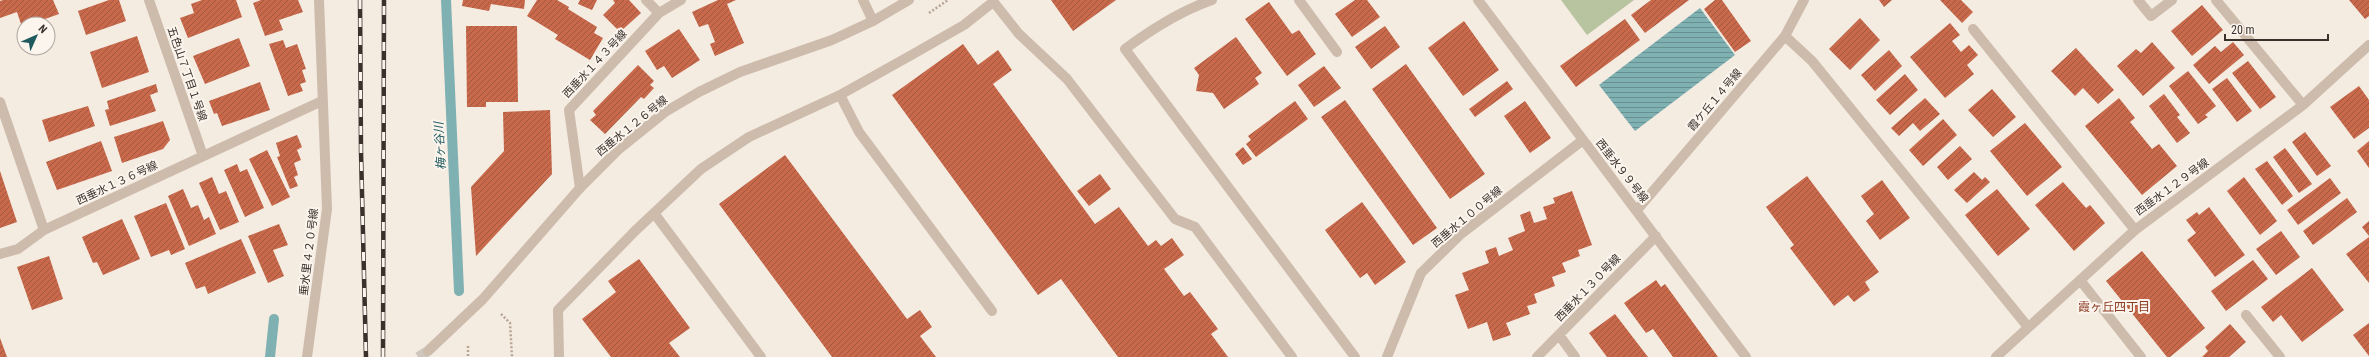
<svg xmlns="http://www.w3.org/2000/svg" width="2369" height="357" viewBox="0 0 2369 357" font-family="'Roboto Condensed','Noto Sans JP',sans-serif">
<style>
.green{fill:#b8c4a0}
.water{fill:url(#water-rules)}
.lines{fill:none;stroke-linecap:round;stroke-linejoin:round}
.stream{stroke:#7fb0b2;stroke-width:10}
.building{fill:url(#building-hatch)}
.minor-tunnel{stroke:#cfc6bd;stroke-width:10;stroke-dasharray:10 5;stroke-linecap:butt}
.path{stroke:#b9a596;stroke-width:2.5;stroke-dasharray:2 2;stroke-linecap:butt}
.service{stroke:#cdbbac;stroke-width:10}
.minor{stroke:#cdbbac;stroke-width:10}
.tertiary{stroke:#cdbbac;stroke-width:10}
.rail-casing{stroke:#3b302b;stroke-width:4.5}
.rail{stroke:#fbf5ee;stroke-width:3;stroke-dasharray:9;stroke-linecap:butt}
.labels{text-anchor:middle;dominant-baseline:central;stroke-width:4;stroke-linejoin:round;paint-order:stroke}
.street-label{font-size:11px;fill:#3b302b;stroke:#fbf5ee}
.water-label{font-size:12px;font-style:italic;fill:#1f5a5e;stroke:#fbf5ee}
.neighbourhood-label{font-size:12px;fill:#8c3b22;stroke:#fbf5ee}
</style>
<defs>
<pattern id="water-rules" width="6" height="5" patternUnits="userSpaceOnUse"><rect width="6" height="5" fill="#7fb0b2"/><path d="M0 2.5h6" fill="none" stroke="#699091"/></pattern>
<pattern id="building-hatch" width="6" height="6" patternUnits="userSpaceOnUse"><rect width="6" height="6" fill="#c8694b"/><path d="M-1 1l2-2M0 6l6-6M5 7l2-2" fill="none" stroke="#a4573f"/></pattern>
</defs>
<rect width="100%" height="100%" fill="#f4ebe1"/>
<path class="green" d="M1561 0H1634L1587 35Z"/>
<path class="water" d="M1700 8 1735 55 1635 131 1599 85Z"/>
<g class="lines">
<path class="stream" d="M446 0 459 291
M270 357 274 319"/>
</g>
<path class="building" d="M3 0H53L59 14 31 24H24L22 27 17 12 0 18V1Z
M109 0H119L126 21 86 35 78 11Z
M202 0H236L242 17 188 38 180 18 194 13 191 4Z
M261 0H298L303 12 279 20 283 30 265 36 253 3Z
M463 0H525L524 9 491 4 489 11 462 6Z
M537 0H557L569 7 568 9 597 27 594 33 603 38 590 60 555 39 558 35 527 16Z
M580 0H597L592 10 578 4Z
M613 0H629L641 13 620 32 603 15 615 3Z
M718 0H736L727 4 744 43 715 56 710 44 715 42 708 24 699 27 692 12Z
M1051 0H1116L1073 31Z
M1355 0H1367L1380 17 1352 37 1335 14Z
M1651 0H1689L1645 33 1631 15Z
M1715 0H1722L1751 41 1735 52 1704 9Z
M1879 0H1892L1884 7Z
M1940 0H1961L1973 12 1962 23Z
M2349 0H2369V16L2365 19Z
M1269 2 1292 34 1299 30 1316 54 1287 76 1245 19Z
M2202 5 2223 30 2192 56 2171 31Z
M1860 18 1880 40 1850 70 1829 49Z
M1625 19 1640 40 1576 87 1560 66Z
M1464 21 1499 70 1463 96 1428 48Z
M1950 23 1960 35 1952 41 1961 52 1969 45 1978 55 1967 65 1974 74 1945 98 1910 57Z
M466 26H517L518 102H486V107H467Z
M1385 26 1400 47 1371 69 1355 47Z
M679 29 700 60 672 78 664 66 657 70 645 51Z
M137 36 149 72 102 88 90 52Z
M1236 37 1262 73 1255 78 1259 84 1224 109 1213 93 1196 91 1199 75 1194 68Z
M239 38 250 66 205 84 193 56Z
M283 40 286 48 297 44 306 69 302 70 306 82 300 84 303 91 288 96 269 44Z
M2152 42 2175 68 2143 96 2117 66 2136 49 2141 53Z
M2233 42 2244 55 2209 84 2193 65 2215 46 2221 52Z
M963 44 978 65 998 50 1012 70 993 84 1095 224 1119 207 1148 246 1156 240 1161 246 1172 238 1184 255 1164 269 1184 296 1190 292 1218 329 1211 334 1228 357H1118L1061 279 1038 295 892 95Z
M2076 48 2114 90 2098 104 2083 88 2075 96 2051 71Z
M1889 50 1902 66 1875 91 1861 75Z
M2248 61 2276 97 2260 109 2232 73Z
M1406 64 1485 174 1450 199 1372 89Z
M638 65 654 81 650 85 654 88 644 99 641 97 605 134 590 120 596 115 593 111Z
M1324 66 1341 88 1314 107 1298 85Z
M2188 71 2216 106 2205 115 2208 117 2198 124 2169 86Z
M1905 74 1918 90 1890 115 1876 100Z
M2227 78 2252 111 2237 122 2212 89Z
M1507 81 1513 89 1475 117 1469 109Z
M260 82 270 110 222 126 217 113 214 114 209 101Z
M156 84 158 92 150 95 156 111 110 126 105 110 109 109 107 101Z
M2359 86 2369 100V128L2354 139 2330 107Z
M1992 89 2016 117 1993 137 1968 110Z
M2164 94 2180 115 2177 117 2190 133 2177 143 2149 106Z
M1925 98 1940 114 1920 131 1913 123 1899 136 1891 128Z
M2119 98 2135 118 2130 122 2152 149 2159 144 2177 166 2142 195 2085 126Z
M1345 100 1437 228 1413 245 1321 117Z
M1295 101 1308 119 1256 157 1246 144 1251 140 1248 136Z
M1525 101 1551 138 1530 153 1504 116Z
M88 106 95 126 49 142 42 120Z
M550 110 552 174 476 256 471 187 504 151 503 112Z
M1943 119 1957 135 1923 166 1909 150Z
M163 121 170 140 163 149 122 163 114 137Z
M2025 123 2062 167 2027 196 1990 151Z
M2305 132 2331 166 2317 176 2292 142Z
M297 135 302 147 297 150 301 160 294 163 298 175 294 177 298 186 290 189 277 157 280 156 276 143Z
M101 141 112 171 57 190 46 162Z
M2369 141V168L2357 151Z
M1960 146 1972 159 1948 180 1937 167Z
M1243 147 1252 159 1243 165 1235 154Z
M2285 148 2312 184 2299 193 2273 157Z
M267 150 290 197 272 206 249 159Z
M785 155 907 319 920 310 932 327 920 336 936 357H832L719 204Z
M2267 161 2293 196 2282 205 2255 169Z
M237 164 240 172 247 169 264 208 245 217 224 170Z
M0 171 17 222 0 228Z
M1974 172 1982 180 1985 177 1990 182 1967 203 1954 190Z
M1100 174 1111 189 1089 206 1077 191Z
M1807 176 1879 272 1865 282 1870 290 1854 302 1848 295 1834 306 1790 248 1794 245 1766 207Z
M212 177 219 194 226 191 239 222 220 230 199 183Z
M2244 177 2277 221 2260 235 2227 191Z
M2330 178 2341 193 2298 225 2287 210Z
M1882 180 1910 218 1880 240 1866 221 1874 214 1861 196Z
M2063 182 2086 208 2090 205 2105 223 2074 251 2035 205Z
M183 189 191 208 198 205 204 220 209 217 216 234 189 246 168 196Z
M1997 189 2030 229 1998 256 1965 215Z
M1572 191 1592 245 1578 250 1580 256 1562 263 1566 272 1552 277 1555 286 1534 294 1537 303 1527 306 1530 314 1506 323 1511 335 1493 341 1487 322 1468 329 1455 295 1469 290 1462 273 1489 263 1485 251 1496 247 1499 256 1513 250 1508 238 1525 231 1520 215 1530 211 1534 223 1547 219 1543 207 1555 203 1553 198Z
M2347 198 2357 212 2313 245 2303 231Z
M1362 202 1406 262 1375 285 1367 273 1360 278 1325 230Z
M166 203 185 249 171 255 169 250 151 257 134 216Z
M2209 207 2245 255 2215 277 2187 240 2196 233 2186 220 2197 212 2199 215Z
M122 219 140 259 103 275 97 262 93 263 82 237Z
M2369 221V236L2362 227Z
M279 224 288 245 273 250 284 276 268 283 248 236Z
M2281 231 2300 257 2276 275 2256 249Z
M2369 237V283L2346 254Z
M241 239 256 273 208 294 205 286 196 289 185 263Z
M2142 251 2205 328 2170 357H2167L2106 281Z
M49 256 63 299 32 310 17 267Z
M639 259 690 328 669 343 680 357H611L582 319 616 292 608 281Z
M2253 260 2268 279 2226 311 2211 291Z
M2312 268 2344 310 2302 342 2281 315 2273 322 2261 307Z
M1656 280 1661 287 1665 284 1718 357H1673L1653 329 1646 333 1624 303Z
M1615 314 1648 357H1607L1589 333Z
M2369 323V356L2353 335Z
M2230 324 2246 342 2229 357H2202L2208 351 2205 347Z
M0 338 7 357H0Z"/>
<g class="lines">
<path class="minor-tunnel" d="M418 357 428 351"/>
<path class="path" d="M929 13 948 0
M501 314 510 323 512 357
M468 346V357"/>
<path class="service" d="M992 0 1019 34 1067 79 1175 219 1195 227 1292 357
M840 95 859 132 992 311
M654 213 761 357
M559 357 558 310 635 231 701 169 749 137 840 95 915 53 964 25 993 2"/>
<path class="minor" d="M149 0 203 156
M646 0 659 13
M863 0 873 21
M1212 0C1180 11 1152 29 1125 49L1355 357
M1299 0 1337 52
M1478 0 1746 357
M2138 0 2151 16 2172 0
M2216 0 2303 105
M1973 29 2135 230
M1785 36 1812 61 2028 327
M0 102 44 230 322 101
M580 188 569 110 659 13 681 0
M1637 210 1785 36 1804 0
M0 254 18 249 44 230
M2080 280 2141 357
M2246 315 2280 357
M1559 335 1575 357
M307 357 327 209 319 0
M1387 357 1421 273 1461 234 1583 140
M1537 357 1656 236
M1996 357 2135 230 2303 105 2369 45"/>
<path class="tertiary" d="M428 351 483 299 580 188 619 149 665 112 699 92 740 72 832 40 873 21 909 0"/>
<g class="rail-casing">
<path id="rail" d="M360 0 361 152 366 357
M383 357 384 0"/>
</g>
<use href="#rail" class="rail"/>
</g>
<g class="labels">
<g class="street-label">
<text transform="translate(595 64) rotate(-47)">西垂水１４３号線</text>
<text transform="translate(187 74) rotate(71)">五色山７丁目１号線</text>
<text transform="translate(1715 100) rotate(-50)">霞ケ丘１４号線</text>
<text transform="translate(632 126) rotate(-39)">西垂水１２６号線</text>
<text transform="translate(1622 171) rotate(52)">西垂水９９号線</text>
<text transform="translate(117 183) rotate(-25)">西垂水１３６号線</text>
<text transform="translate(2172 187) rotate(-36)">西垂水１２９号線</text>
<text transform="translate(1467 217) rotate(-40)">西垂水１００号線</text>
<text transform="translate(309 252) rotate(-83)">垂水里４２０号線</text>
<text transform="translate(1588 288) rotate(-46)">西垂水１３０号線</text>
</g>
<g class="water-label">
<text transform="translate(440 146) rotate(-93)">梅ヶ谷川</text>
</g>
<g class="neighbourhood-label">
<text x="2114" y="307">霞ヶ丘四丁目</text>
</g>
</g>
<g transform="translate(36 36) rotate(45)"><circle r="19" fill="#fbf5ee" stroke="#aea6a0"/>
<path d="M0-3L7 15L0 10L-7 15Z" fill="#1f5a5e"/>
<text y="-6" font-size="11" font-weight="bold" text-anchor="middle" fill="#3b302b">N</text>
</g>
<path d="M2225 34v6h103v-6" fill="none" stroke="#3b302b" stroke-width="2"/>
<text x="2231" y="34" font-size="12" fill="#3b302b" stroke="#fbf5ee" stroke-width="3" paint-order="stroke">20 m</text>
</svg>
